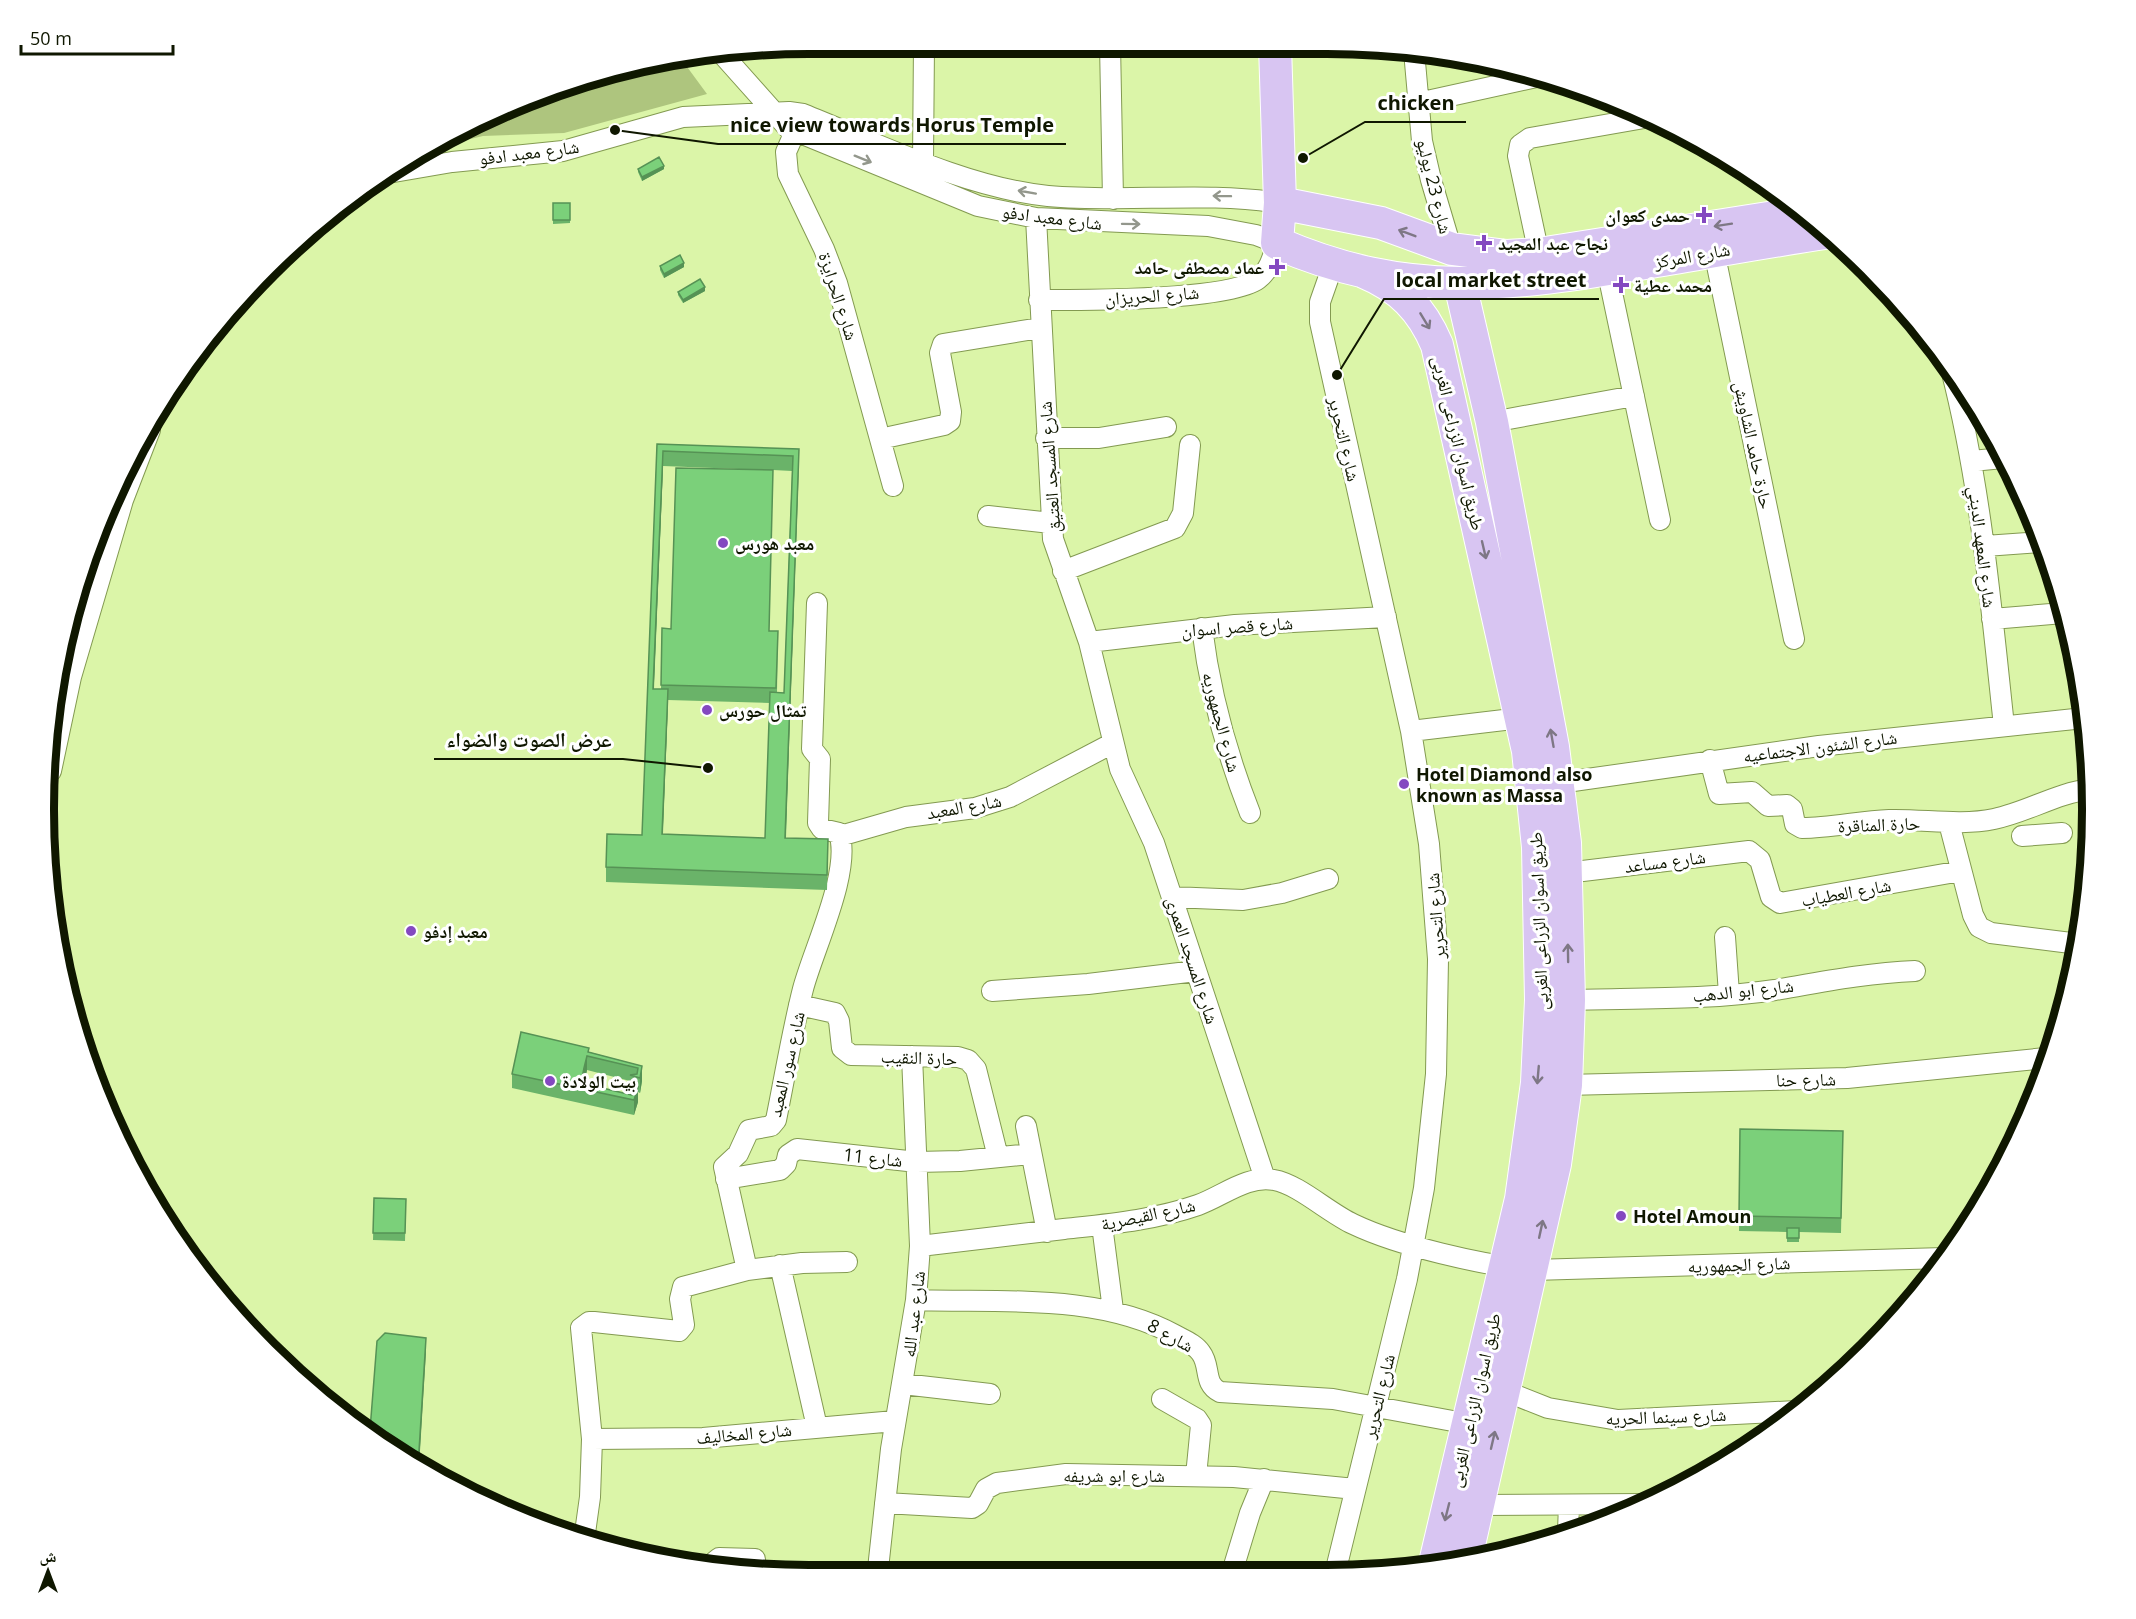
<svg xmlns="http://www.w3.org/2000/svg" width="2136" height="1619" viewBox="0 0 2136 1619" font-family="'Open Sans','Noto Naskh Arabic',sans-serif">
<style>
.green{fill:#aec57e}
.lines{fill:none;stroke-linecap:round;stroke-linejoin:round}
.street-casing{stroke:#839a51;stroke-width:22}
.primary-casing{stroke:#fff;stroke-width:34}
.street{stroke:#fff;stroke-width:20}
.primary{stroke:#d8c5f2;stroke-width:32}
.wall{fill:#6ab369;fill-rule:evenodd}
.shaded-wall{fill:#569255}
.building{fill:#7bd07a;stroke:#569255;stroke-width:1.5;fill-rule:evenodd}
.oneway{stroke:#93978c}
.oneway2{stroke:#7e7785}
.poi-dot{fill:#8449c0;stroke:#fff;stroke-width:2}
.labels{text-anchor:middle;dominant-baseline:central;stroke-width:6;stroke-linejoin:round;paint-order:stroke}
.street-label{font-size:18px;fill:#0f1700;stroke:#fff}
.poi-label{font-size:18px;font-weight:bold;fill:#0f1700;stroke:#fff;text-anchor:start}
.rim{fill:none;stroke:#0f1700;stroke-width:8}
.leader{fill:none;stroke:#0f1700;stroke-width:2}
.callout-dot{fill:#0f1700;stroke:#fff;stroke-width:2}
.callout-label{font-size:20px;text-anchor:middle;font-weight:bold;fill:#0f1700;stroke:#fff;stroke-width:6;stroke-linejoin:round;paint-order:stroke}
</style>
<rect width="100%" height="100%" fill="#dbf5a8"/>
<path class="green" d="M682 60 707 94 564 133 483 136 420 151 611 70Z"/>
<g class="lines">
<g class="street-casing">
<path id="street" d="M1110 44 1113 199
M1414 51 1422 141 1431 180 1453 254
M723 55 788 128 978 206 1036 218 1208 226 1256 235 1277 243C1273 256 1270 270 1258 279 1228 301 1081 300 1039 300
M1418 103 1541 76
M800 120 786 152 788 174 824 249 837 283 893 486
M923 162 924 44
M388 173 452 162 563 151 683 117 789 112 803 114C878 144 968 188 1048 196 1126 203 1203 191 1280 203
M1036 218 1053 539 1089 642 1120 769 1154 843 1265 1179
M1714 251 1794 639
M1539 254 1518 156 1520 145 1530 138 1650 117
M1333 265 1320 302V322L1411 731 1429 844 1438 959 1436 1074 1424 1188 1407 1279 1336 1569
M1607 269 1660 520
M1951 369C1981 486 1991 606 2004 726
M1492 422 1634 396
M1046 438H1099L1166 427
M880 439 944 425 950 421 951 412 940 353 943 344 1040 328
M1972 461 2003 458
M988 516 1051 523
M1985 546 2042 542
M1063 571 1175 528 1183 513 1190 445
M1992 619 2063 613
M1202 628C1210 693 1226 752 1250 813
M1089 642 1235 625 1386 617
M1411 731 1521 718
M1710 760 1719 794 1752 792 1768 806 1787 805 1792 809 1795 824 1802 828C1831 828 1860 821 1889 820 1925 819 1959 826 1994 819 2028 812 2056 793 2091 789
M51 771 71 677 123 500 150 430
M1559 783 1819 746 2084 718
M1949 823 1973 915 1979 927 1991 933 2071 943 2079 948
M840 836 906 817 975 808 1010 797 1113 743
M2022 836 2062 833
M1566 873 1749 851 1760 860 1771 897 1780 903 1961 871
M1172 897 1243 900 1282 893 1328 879
M1725 937 1729 994
M992 991 1088 984 1196 971
M1569 1000C1637 998 1707 1000 1775 990 1822 982 1867 973 1915 971
M799 1005 835 1013 839 1021 842 1048 851 1055 958 1057 968 1060 976 1069 998 1157
M1566 1085 1847 1078 2046 1058
M1026 1126 1047 1232
M726 1179 780 1170 786 1164 788 1155 797 1149 917 1162 960 1161 1031 1154
M1102 1225 1113 1310
M920 1246C968 1240 1016 1235 1064 1229 1109 1224 1155 1220 1198 1205 1223 1196 1247 1175 1274 1180 1298 1184 1329 1213 1353 1224 1399 1246 1482 1265 1533 1270L1944 1258
M780 1265 817 1427
M747 1270 802 1263 847 1262
M916 1300C1002 1303 1098 1293 1175 1335 1184 1340 1195 1344 1201 1353 1211 1366 1203 1384 1220 1392L1333 1399 1469 1424
M903 1384 990 1394
M1505 1391 1548 1408 1618 1420 1796 1411
M1162 1399 1197 1419 1201 1425 1196 1476
M592 1439 703 1438 895 1421
M885 1503 972 1508 978 1504 986 1489 997 1483 1066 1474 1234 1477 1355 1489
M1478 1505 1644 1504
M1568 1531 1569 1505
M584 1540 590 1497 592 1439 581 1328 589 1322H594L679 1331 684 1325 680 1299 683 1287 747 1270 724 1167 738 1154 749 1130 771 1126 776 1120C785 1076 792 1032 803 989 813 950 852 871 839 833L822 829 818 823 820 759 812 749 817 603
M713 1569 714 1562 719 1558 755 1559
M878 1569 891 1449 916 1300 920 1246 912 1056
M1233 1569 1250 1513 1264 1479"/>
</g>
<g class="primary-casing">
<path id="primary" d="M1275 45 1280 203 1277 243C1408 300 1509 286 1645 263 1705 253 1765 242 1825 233
M1280 203 1381 223 1452 249 1507 256 1539 254 1801 213
M1364 272C1400 287 1422 309 1437 345L1528 751 1538 847 1541 1000 1537 1083 1521 1199 1434 1567
M1460 284 1492 422 1553 747 1565 843 1569 1000 1566 1085 1555 1164 1466 1558"/>
</g>
<use href="#street" class="street"/>
<use href="#primary" class="primary"/>
</g>
<path class="wall" d="M638 169H664L642 181 638 172Z
M553 203H570V223L553 224Z
M660 266 684 267 664 278 660 270Z
M705 291 683 303 678 295V292Z
M657 444 799 449 786 838 828 854 827 890 606 882V867L642 835ZM663 466 766 470 671 629 662 628 661 689H654ZM773 470 792 471 784 693 777 692 778 631H769ZM668 700 770 703 765 838 663 834Z
M589 1052 642 1066V1081L640 1093 638 1092V1102L634 1115 512 1088V1074ZM587 1070 630 1081V1090H633L632 1095 584 1083Z
M1740 1129 1843 1131 1841 1233 1799 1232V1242H1787V1232L1739 1231Z
M374 1198 406 1199 405 1241 373 1240Z"/>
<path class="shaded-wall" d="M664 166V169L642 181V177Z
M684 263V267L664 278V274Z
M705 287V291L683 303V300Z
M799 449V464L785 853V838Z
M663 451V466L653 704V689Z
M668 689V704L662 849V834Z
M587 1056V1070L583 1089 581 1083Z
M642 1066V1081L640 1093V1078Z
M638 1087V1102L634 1115V1100Z
M426 1338V1352L419 1467H418Z"/>
<path class="building" d="M659 157 664 166 642 177 638 169Z
M553 203H570V220H553Z
M680 255 684 263 664 274 660 266Z
M700 279 705 287 683 300 678 292Z
M657 444 799 449 785 838 828 839 827 875 606 867 607 834 642 835ZM663 451 793 456 784 693 770 692 765 838 662 834 668 689H653Z
M676 468 773 470 769 631H778L776 688 661 685 662 628 671 629Z
M521 1032 589 1048 588 1052 642 1066 640 1078 630 1075 637 1074 638 1068 587 1056 584 1068 581 1083 632 1095 633 1086 638 1087 634 1100 512 1074Z
M1740 1129 1843 1131 1841 1218 1739 1216Z
M374 1198 406 1199 405 1233H373Z
M1787 1228H1799V1238H1787Z
M385 1333 426 1338 418 1467 370 1430 377 1341Z"/>
<defs><path id="oneway-shaft" d="M-6 0H5M1.5-3L5.5 0L1.5 3" fill="none" stroke-width="1.6" stroke-linecap="round" stroke-linejoin="round" transform="scale(1.5)"/></defs>
<g class="oneway">
<use href="#oneway-shaft" transform="translate(863 159) rotate(22)"/>
<use href="#oneway-shaft" transform="translate(1027 192) rotate(-170)"/>
<use href="#oneway-shaft" transform="translate(1222 196) rotate(-179)"/>
<use href="#oneway-shaft" transform="translate(1131 224) rotate(1)"/>
</g>
<g class="oneway2">
<use href="#oneway-shaft" transform="translate(1723 225) rotate(171)"/>
<use href="#oneway-shaft" transform="translate(1407 233) rotate(-159)"/>
<use href="#oneway-shaft" transform="translate(1425 321) rotate(59)"/>
<use href="#oneway-shaft" transform="translate(1484 550) rotate(77)"/>
<use href="#oneway-shaft" transform="translate(1552 738) rotate(-100)"/>
<use href="#oneway-shaft" transform="translate(1568 953) rotate(-91)"/>
<use href="#oneway-shaft" transform="translate(1538 1075) rotate(95)"/>
<use href="#oneway-shaft" transform="translate(1541 1229) rotate(-78)"/>
<use href="#oneway-shaft" transform="translate(1493 1440) rotate(-77)"/>
<use href="#oneway-shaft" transform="translate(1447 1512) rotate(104)"/>
</g>
<g class="poi-dot">
<path d="M1701 206h6v6h6v6h-6v6h-6v-6h-6v-6h6z"/>
<path d="M1481 234h6v6h6v6h-6v6h-6v-6h-6v-6h6z"/>
<path d="M1274 258h6v6h6v6h-6v6h-6v-6h-6v-6h6z"/>
<path d="M1618 276h6v6h6v6h-6v6h-6v-6h-6v-6h6z"/>
<circle cx="723" cy="543" r="6"/>
<circle cx="707" cy="710" r="6"/>
<circle cx="1404" cy="784" r="6"/>
<circle cx="411" cy="931" r="6"/>
<circle cx="550" cy="1081" r="6"/>
<circle cx="1621" cy="1216" r="6"/>
</g>
<g class="labels">
<g class="street-label">
<text transform="translate(529 152) rotate(-7)">شارع معبد ادفو</text>
<text transform="translate(1435 186) rotate(76)">شارع 23 يوليو</text>
<text transform="translate(1052 217) rotate(7)">شارع معبد ادفو</text>
<text transform="translate(1692 255) rotate(-10)">شارع المركز</text>
<text transform="translate(1152 295) rotate(-4)">شارع الحريزان</text>
<text transform="translate(839 296) rotate(72)">شارع الحرايزة</text>
<text transform="translate(1345 439) rotate(77)">شارع التحرير</text>
<text transform="translate(1459 443) rotate(77)">طريق اسوان الزراعى الغربى</text>
<text transform="translate(1754 445) rotate(78)">حارة حامد الشاويش</text>
<text transform="translate(1049 467) rotate(-94)">شارع المسجد العتيق</text>
<text transform="translate(1983 547) rotate(83)">شارع المعهد الديني</text>
<text transform="translate(1237 626) rotate(-4)">شارع قصر اسوان</text>
<text transform="translate(1222 722) rotate(75)">شارع الجمهوريه</text>
<text transform="translate(1820 746) rotate(-7)">شارع الشئون الاجتماعيه</text>
<text transform="translate(964 806) rotate(-10)">شارع المعبد</text>
<text transform="translate(1879 824) rotate(-2)">حارة المناقرة</text>
<text transform="translate(1665 861) rotate(-7)">شارع مساعد</text>
<text transform="translate(1846 892) rotate(-10)">شارع العطياب</text>
<text transform="translate(1435 916) rotate(-94)">شارع التحرير</text>
<text transform="translate(1538 921) rotate(-92)">طريق اسوان الزراعى الغربى</text>
<text transform="translate(1193 960) rotate(72)">شارع المسجد العمرى</text>
<text transform="translate(1743 990) rotate(-6)">شارع ابو الدهب</text>
<text transform="translate(919 1057) rotate(2)">حارة النقيب</text>
<text transform="translate(786 1064) rotate(-77)">شارع سور المعبد</text>
<text transform="translate(1806 1079) rotate(-1)">شارع حنا</text>
<text transform="translate(873 1157) rotate(6)">شارع 11</text>
<text transform="translate(1148 1214) rotate(-12)">شارع القيصرية</text>
<text transform="translate(1739 1264) rotate(-2)">شارع الجمهوريه</text>
<text transform="translate(913 1314) rotate(-83)">شارع عبد الله</text>
<text transform="translate(1171 1335) rotate(29)">شارع 8</text>
<text transform="translate(1378 1396) rotate(-76)">شارع التحرير</text>
<text transform="translate(1474 1400) rotate(-77)">طريق اسوان الزراعى الغربى</text>
<text transform="translate(1666 1416) rotate(-2)">شارع سينما الحريه</text>
<text transform="translate(744 1433) rotate(-5)">شارع المخاليف</text>
<text x="1114" y="1475">شارع ابو شريفه</text>
</g>
<g class="poi-label">
<text x="1690" y="215" text-anchor="end">حمدى كعوان</text>
<text x="1498" y="243">نجاح عبد المجيد</text>
<text x="1264" y="267" text-anchor="end">عماد مصطفى حامد</text>
<text x="1634" y="285">محمد عطية</text>
<text x="735" y="543">معبد هورس</text>
<text x="719" y="710">تمثال حورس</text>
<text x="1416" y="774">Hotel Diamond also<tspan x="1416" dy="21">known as Massa</tspan></text>
<text x="423" y="931">معبد إدفو</text>
<text x="562" y="1081">بيت الولادة</text>
<text x="1633" y="1216">Hotel Amoun</text>
</g>
</g>
<path d="M0 0H2136V1619H0ZM809 54H1327A755 755 0 0 1 2082 809V810A755 755 0 0 1 1327 1565H809A755 755 0 0 1 54 810V809A755 755 0 0 1 809 54Z" fill="#fff" fill-rule="evenodd"/>
<path class="rim" d="M809 54H1327A755 755 0 0 1 2082 809V810A755 755 0 0 1 1327 1565H809A755 755 0 0 1 54 810V809A755 755 0 0 1 809 54Z"/>
<path class="leader" d="M1303 158L1365 122H1466M615 130L718 144H1066M1337 375L1384 299H1599M708 768L623 759H434"/>
<g class="callout-dot">
<circle cx="1303" cy="158" r="6"/>
<circle cx="615" cy="130" r="6"/>
<circle cx="1337" cy="375" r="6"/>
<circle cx="708" cy="768" r="6"/>
</g>
<g class="callout-label">
<text x="1416" y="110">chicken</text>
<text x="892" y="132">nice view towards Horus Temple</text>
<text x="1491" y="287">local market street</text>
<text x="529" y="747">عرض الصوت والضواء</text>
</g>
<g transform="translate(48 1571)" stroke="#ffffff" stroke-width="4.5" paint-order="stroke">
<path d="M0-4.5L10 22L0 15L-10 22Z" fill="#0f1700"/>
<text y="-9" font-size="16" font-weight="bold" text-anchor="middle" fill="#0f1700">ش</text>
</g>
<path d="M21 45v9h152v-9" fill="none" stroke="#0f1700" stroke-width="3"/>
<text x="30" y="45" font-size="18" fill="#0f1700" stroke="#ffffff" stroke-width="4.5" paint-order="stroke">50 m</text>
</svg>
